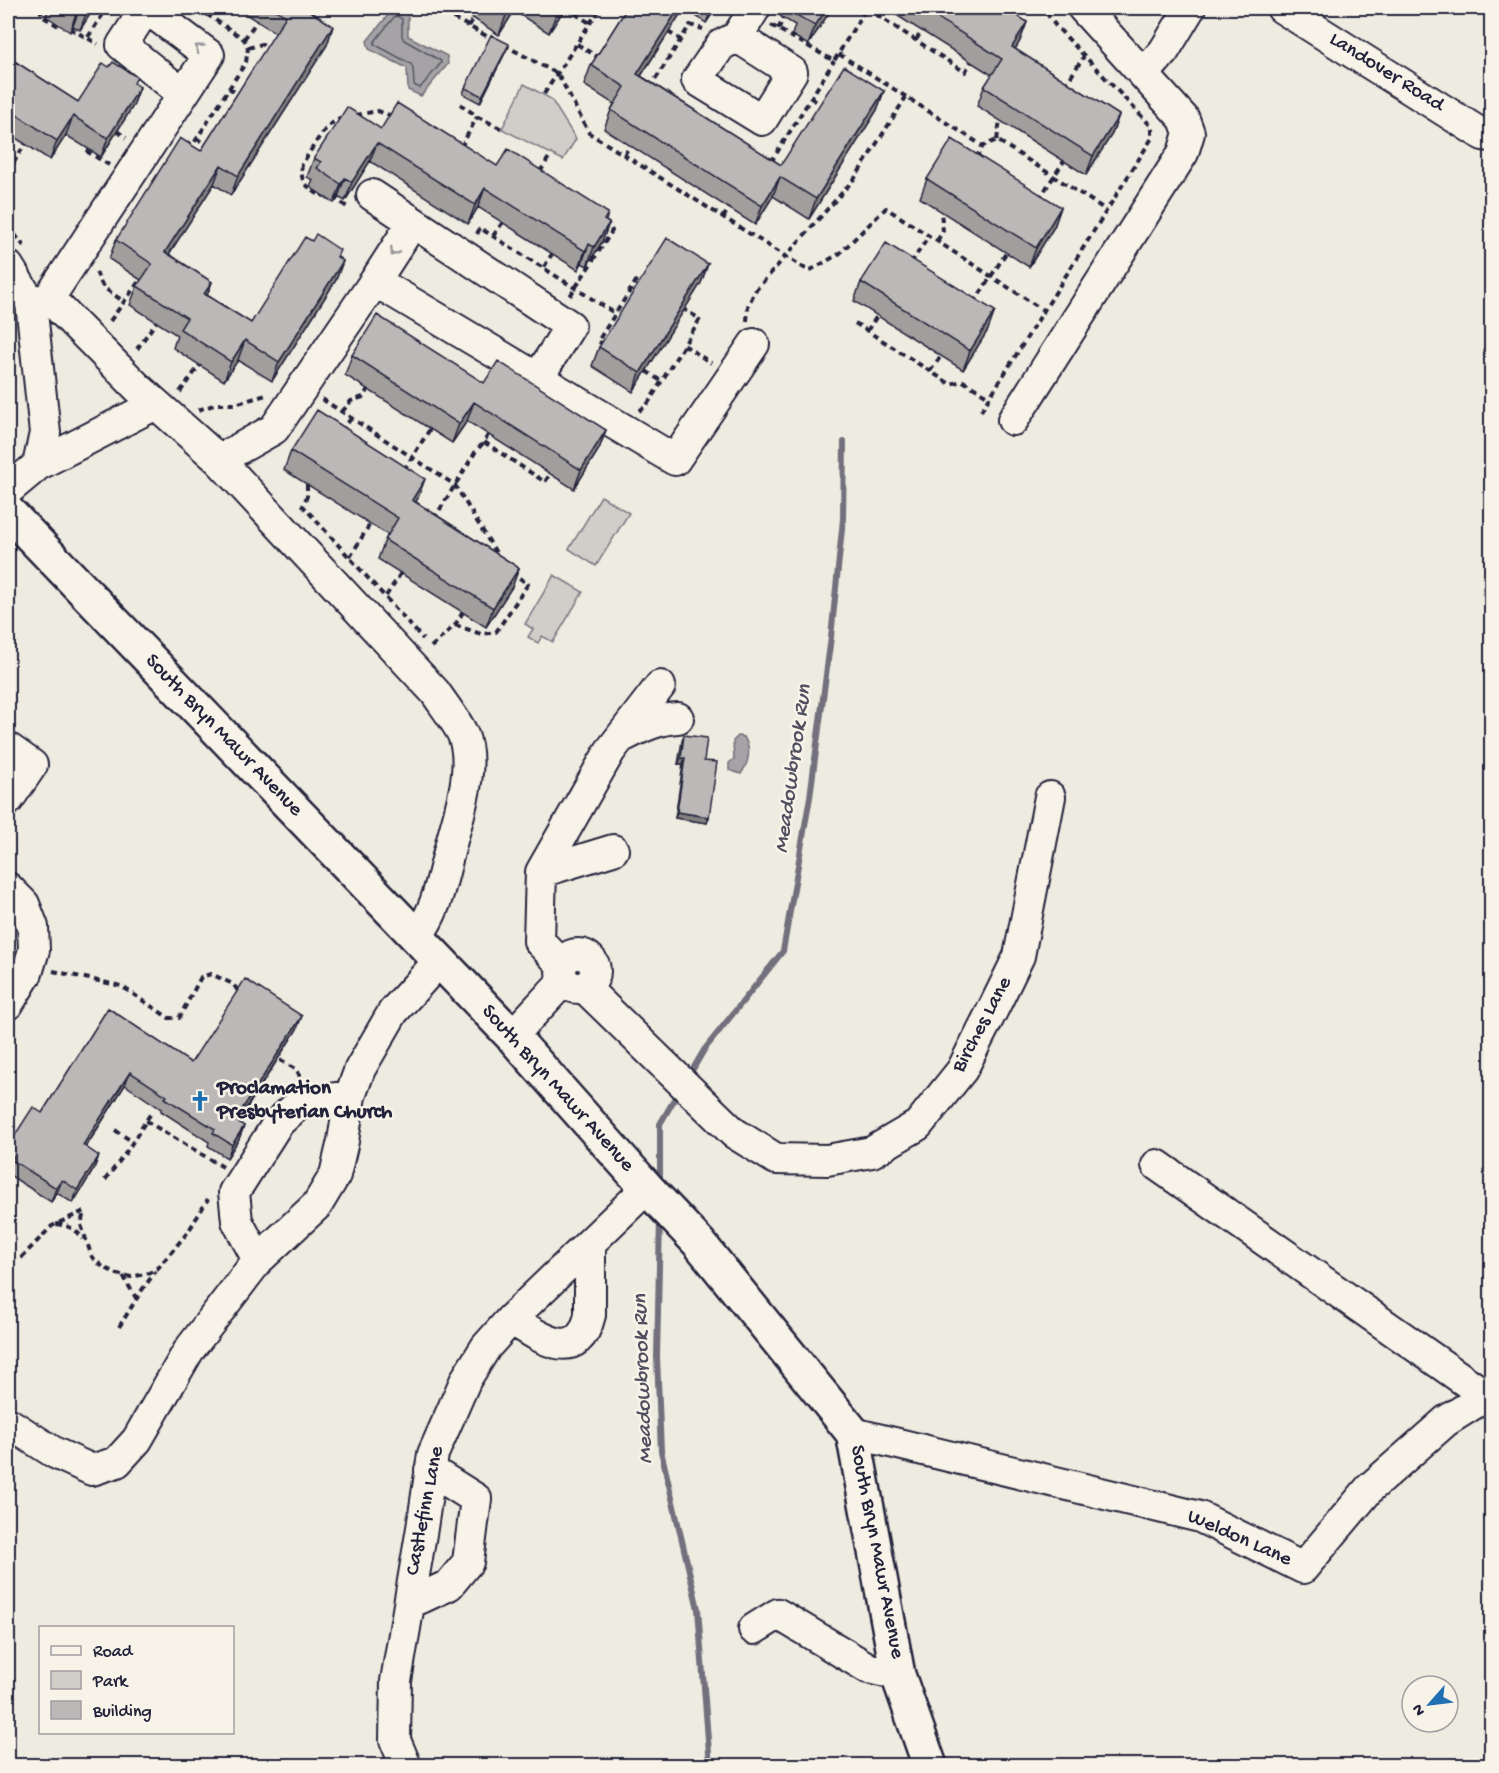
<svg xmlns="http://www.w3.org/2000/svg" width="1499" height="1773" viewBox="0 0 1499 1773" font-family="'Gochi Hand',sans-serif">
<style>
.green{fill:#d1cdc9;stroke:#7a7882;stroke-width:1.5}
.water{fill:#a6a3a6;stroke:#716f7b;stroke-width:1.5}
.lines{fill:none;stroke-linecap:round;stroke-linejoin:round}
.shore{stroke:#575666;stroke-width:1.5}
.stream{stroke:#716f7b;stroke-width:6}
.minor-casing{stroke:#22223b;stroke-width:34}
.major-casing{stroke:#22223b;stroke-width:38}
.path{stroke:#22223b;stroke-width:4;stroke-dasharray:6 4.5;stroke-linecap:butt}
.minor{stroke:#f7f3e8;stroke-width:30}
.major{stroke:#f7f3e8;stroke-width:33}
.wall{fill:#a19e9d;stroke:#22223b;stroke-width:1.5}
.shaded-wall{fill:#838180;stroke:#22223b;stroke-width:1.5}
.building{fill:#bbb8b7;stroke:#22223b;stroke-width:1.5}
.oneway{stroke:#97959a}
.labels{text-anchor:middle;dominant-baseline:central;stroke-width:5;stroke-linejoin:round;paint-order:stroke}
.street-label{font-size:21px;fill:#22223b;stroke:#f7f3e8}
.poi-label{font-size:21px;font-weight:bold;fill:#22223b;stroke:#f7f3e8;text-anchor:start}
.water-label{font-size:22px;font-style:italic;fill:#504f60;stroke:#f7f3e8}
</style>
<rect width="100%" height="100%" fill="#eeebe1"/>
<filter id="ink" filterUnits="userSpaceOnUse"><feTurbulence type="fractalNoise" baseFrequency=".0167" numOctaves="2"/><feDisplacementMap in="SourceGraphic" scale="12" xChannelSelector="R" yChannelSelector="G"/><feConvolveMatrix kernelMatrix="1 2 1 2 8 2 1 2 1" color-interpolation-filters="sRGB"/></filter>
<g filter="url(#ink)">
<path class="green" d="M524 84 551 99 576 139 563 160 502 129Z
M601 496 629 513 596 566 569 549Z
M554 575 583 592 553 642 542 636 538 643 528 637 533 629 525 624Z"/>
<path class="water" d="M394 8 408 14V36L447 56 448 64 421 96 408 90 407 68 369 49 367 41Z
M738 736 744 737C752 750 749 762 741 774L729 770V763L734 759 733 741Z"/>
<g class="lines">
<path class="shore" d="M397 16 402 19V36L404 40 441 61V63L420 88 414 85 413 68 411 64 374 44 375 41 394 17Z"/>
<path class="stream" d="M693 1069 704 1050 783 951 810 797 831 637 843 519 844 442
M660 1185V1124L674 1100
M660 1219 657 1357 661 1451 698 1609 710 1766"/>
<g class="minor-casing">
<path id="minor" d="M1282 8 1483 135 1492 136
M737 37 792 72 762 120 697 80 721 45 737 37 755 8
M1144 74 1164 51 1190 8
M372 195 570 326 538 378
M8 266 31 303
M375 281 413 222
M49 298 209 55 146 8 122 45 183 94
M1013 420 1183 153 1189 133 1184 119 1083 8
M219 460 274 429 375 281 675 460 754 344
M38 465 156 404
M8 490 38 465 45 433 31 303 49 298 137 387 219 460 435 692C443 704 458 723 463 735 476 768 458 815 450 848 442 878 437 912 416 937
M624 736C642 727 658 719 678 718
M8 748 32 765 8 800
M541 872 613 850
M8 888 24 904 33 927 34 950 27 973 8 1004
M561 971a17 17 0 1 1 34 0a17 17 0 1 1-34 0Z
M562 965 539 941 541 872 610 751 660 686
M584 987 734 1133 776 1159 827 1160 872 1152 918 1125 962 1070 995 1005 1019 956 1050 797
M512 1036 564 980
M1157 1165 1485 1395
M258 1260 237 1221 234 1192 278 1123 300 1103 350 1096
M511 1319C538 1336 578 1367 590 1315V1243
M8 1423 55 1453 92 1470 117 1462 137 1440 189 1350 258 1260 317 1205 335 1175 343 1141 350 1096 360 1069 393 1012 439 961
M853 1433 1200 1517 1303 1568 1370 1488 1446 1421 1492 1392
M410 1603 449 1585 468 1562 476 1499 430 1470
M754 1629 778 1614 868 1668 898 1675
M406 1766 395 1740 396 1681 422 1528 433 1454 466 1379 486 1347 511 1319 647 1188"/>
</g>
<g class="major-casing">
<path id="major" d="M8 512 512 1036 647 1188 699 1243 853 1433 898 1675 930 1766"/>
</g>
<path class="path" d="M40 8 42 16 60 27 62 24 98 44
M435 8 492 39
M566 8 590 23
M856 8 864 12
M771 25 834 61 866 8 965 72 971 62
M469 26 474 18
M778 29 784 18
M668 32 681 40
M88 37 107 8
M244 39 257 21
M916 40 922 31
M577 44 599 58
M504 45 558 74 589 133 809 271 839 254 886 208 1043 310
M248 48 262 44 272 47
M839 54 983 146 997 140 1106 210
M1065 86 1084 56
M229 88 241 96
M650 88 690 25 703 29
M544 94 600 8
M811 98 823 106
M460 104 478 117 502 129
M356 115 378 111 392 116
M117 131 126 138
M196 138 208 146
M997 140 1000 120
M185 144 194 143 246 62 248 48 244 39 197 8
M461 147 477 117
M89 150 88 152 109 165
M624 155 630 146
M976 158 983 146
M771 162 834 61
M8 172 25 144
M540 172 551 154
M326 193H325L322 197C308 187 299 183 302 164 312 150 325 121 343 118
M333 197 350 209
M1039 199 1064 161
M723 218 729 208
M8 226 24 246
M477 234 480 228 616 314
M493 236 503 222
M937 241 943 231 941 212
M911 263 929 236
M544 267 552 254
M96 272 103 287 123 301
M570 296 612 231 609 225 605 222
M974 303 1006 253
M110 321 140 280
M747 321 748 306 755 291 855 178 906 97
M855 323 950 384 963 381 989 397
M867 331 877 316
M604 345 598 341 638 278 643 282
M684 345 711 363
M137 349 156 322
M646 371 661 381
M930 371 941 356
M180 392 200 365
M322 399 455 485 498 556
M198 410 217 404H235L266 395
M639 411 647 405 700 319 685 310
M981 411 1152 138V127L1055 25 1043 8
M342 412 351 401 363 397 368 389
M342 432 351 418
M484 442 545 482 550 474
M404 470 430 429
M307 484V496L303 506 423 639
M434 519 476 451 484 442 488 435
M350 557 370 524
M386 596 401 573
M455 625 481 634 496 632 528 584 514 574
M431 647 455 625 463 612
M53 971 121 986 169 1018H179L201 977 211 974 233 984 238 991 236 993
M280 1060 297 1070 301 1079
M146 1121 223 1167
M115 1130 133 1142
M105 1180 125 1154 151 1113
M56 1224C69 1226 75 1228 83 1239
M21 1258 52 1226 84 1211 81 1225 92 1257 103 1267 117 1274 131 1277 149 1273 158 1268 188 1232 208 1199
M123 1276 136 1298
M119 1327 142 1290 156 1271"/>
<use href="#minor" class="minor"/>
<use href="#major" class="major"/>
</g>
<path class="wall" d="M44 8H94L80 30 73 26 70 32 46 16 48 10Z
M236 8H305L333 26 327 45 231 195 214 184 169 254 212 282 207 295 251 323 338 257 343 261 336 280 272 381 238 360 224 381 173 348 177 335 130 305 137 286 141 280 109 259 116 240 201 151 276 33Z
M457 8H565L549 33 514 11 499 35Z
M627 8H716L706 23 684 8 641 76 781 165 884 91 877 110 809 219 773 196 755 225 604 129 611 110 614 104 584 85 591 65Z
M783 8H832L808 45 792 35 795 25 780 16Z
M885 8H1005L1027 22 1020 41 1015 49 1119 115 1112 134 1086 175 977 106 984 87 992 75Z
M506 51 480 103 463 94 465 88Z
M8 57 78 102 135 84 140 87 133 106 101 157 66 135 50 160 8 133Z
M381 129 497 166 608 213 606 221 609 223 602 242 587 266 582 263 578 270 478 207 468 224 370 161 345 201 338 197 334 203 310 187 313 180 307 177 314 158Z
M927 179 1061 207 1054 227 1029 267 920 198Z
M708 264 701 283 633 392 592 366 599 347Z
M861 282 988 330 963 370 854 301Z
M352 355 484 383 606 430 599 449 574 489 467 421 452 443 345 375Z
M291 451 418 498 416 502 519 568 512 587 486 627 378 559 385 540 388 535 284 470Z
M684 735 704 761 709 817 707 823 675 818 683 764H678L682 741Z
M108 1008 191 1063 297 1029 238 1122 244 1126 239 1139 227 1158 208 1146 209 1142 161 1111V1109L125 1085 86 1147 94 1169 73 1203 57 1193 51 1202 8 1174V1146L42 1113Z"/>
<path class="shaded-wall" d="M80 8 73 26 70 32 76 13Z
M89 8H94L80 30 87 11Z
M511 8H516L499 35 506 15Z
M560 8H565L549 33 556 14Z
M679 8H684L630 93 637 74Z
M712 8H716L706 23Z
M827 8H832L808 45 815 26Z
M1027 22 1020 41 1005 66 1012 47Z
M333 26 327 45 231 195 238 176Z
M509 44 506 51 480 103 482 96Z
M140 87 133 106 101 157 108 138Z
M884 91 877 110 809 219 816 199Z
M1119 115 1112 134 1086 175 1093 156Z
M73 116 66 135 50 160 57 141Z
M377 143 370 161 345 201 352 182Z
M221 165 214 184 158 271 165 252Z
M780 177 773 196 755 225 762 206Z
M345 178 338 197 334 203 341 184Z
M485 188 478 207 468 224 475 205Z
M1061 207 1054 227 1029 267 1036 248Z
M609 223 602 242 587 266 594 247Z
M589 244 582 263 578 270 585 251Z
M343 261 336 280 272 381 279 362Z
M708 264 701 283 633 392 640 373Z
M212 282 205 301 204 294Z
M995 311 988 330 963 370 970 351Z
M245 340 238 360 224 381 231 362Z
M474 402 467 421 452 443 459 424Z
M606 430 599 449 574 489 581 470Z
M425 479 418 498 405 519 412 500Z
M519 568 512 587 486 627 493 608Z
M681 758H685L683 764H678Z
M677 812 709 817 707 823 675 818Z
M302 1016 297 1029 230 1133 235 1120Z
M130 1072 125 1085 78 1159 83 1145Z
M244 1126 239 1139 227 1158 232 1145Z
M99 1156 94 1169 73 1203 77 1190Z
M62 1180 57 1193 51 1202 56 1188Z"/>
<path class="building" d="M68 8H80L76 13Z
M80 8H89L87 11Z
M272 8H305L333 26 238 176 221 165 165 252 212 282 204 294 251 323 305 237 312 241 316 234 340 250 337 257 343 261 279 362 245 340 231 362 180 329 187 318 137 286 152 264 116 240 180 138 201 151 286 16Z
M494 8H511L506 15Z
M546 8H560L556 14Z
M627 8H679L637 74 781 165 844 66 884 91 816 199 780 177 762 206 611 110 625 87 591 65Z
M803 8H827L815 26 798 16Z
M922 8H1005L1027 22 1012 47 1119 115 1093 156 984 87 1002 59Z
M491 35 509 44 482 96 465 88Z
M8 57 78 102 103 63 109 67 113 62 137 77 134 83 140 87 108 138 73 116 57 141 8 109Z
M397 103 497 166 508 149 608 213 604 220 609 223 594 247 589 244 585 251 485 188 475 205 377 143 352 182 345 178 341 184 317 168 321 162 314 158 347 107 381 129Z
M952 139 1061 207 1036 248 927 179Z
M667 238 708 264 640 373 599 347Z
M886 243 995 311 970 351 861 282Z
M377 315 484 383 498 361 606 430 581 470 474 402 459 424 352 355Z
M317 410 425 479 412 500 519 568 493 608 385 540 398 518 291 451Z
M684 735 707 738 704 761 717 762 709 817 677 812 685 758H681Z
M245 979 302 1016 235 1120 244 1126 232 1145 213 1133 215 1129 165 1098 167 1096 130 1072 83 1145 99 1156 77 1190 62 1180 56 1188 12 1160 14 1157 8 1153V1146L33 1107 42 1113 108 1008 191 1063Z"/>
<defs><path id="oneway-chevron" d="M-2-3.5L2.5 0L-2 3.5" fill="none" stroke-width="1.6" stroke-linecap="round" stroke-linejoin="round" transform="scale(1.5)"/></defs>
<g class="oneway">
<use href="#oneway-chevron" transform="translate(199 48) rotate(-143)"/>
<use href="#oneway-chevron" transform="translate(394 252) rotate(123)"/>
</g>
</g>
<defs>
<g id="church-bare" transform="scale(1.62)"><path d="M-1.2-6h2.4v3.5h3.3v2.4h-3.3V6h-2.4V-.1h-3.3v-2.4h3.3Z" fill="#1f6fb2" stroke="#f7f3e8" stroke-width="2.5" paint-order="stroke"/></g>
</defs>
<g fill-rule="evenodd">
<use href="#church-bare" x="200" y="1101"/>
</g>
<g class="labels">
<g class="street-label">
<text transform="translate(1386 73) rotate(32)">Landover Road</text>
<text transform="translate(223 736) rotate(46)">South Bryn Mawr Avenue</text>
<text transform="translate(983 1025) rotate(-62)">Birches Lane</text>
<text transform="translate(557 1089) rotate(48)">South Bryn Mawr Avenue</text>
<text transform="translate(426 1511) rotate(-79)">Castlefinn Lane</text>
<text transform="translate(1239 1539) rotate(24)">Weldon Lane</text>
<text transform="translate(876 1552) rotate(79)">South Bryn Mawr Avenue</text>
</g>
<g class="poi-label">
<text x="217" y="1089">Proclamation<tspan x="217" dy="24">Presbyterian Church</tspan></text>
</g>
<g class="water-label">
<text transform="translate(794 769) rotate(-82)">Meadowbrook Run</text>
<text transform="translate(644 1379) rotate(-92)">Meadowbrook Run</text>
</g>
</g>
<rect width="1499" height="1773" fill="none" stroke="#f7f3e8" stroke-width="30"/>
<rect x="15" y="15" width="1469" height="1743" fill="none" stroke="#22223b" stroke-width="2" filter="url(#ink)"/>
<rect x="39" y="1626" width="195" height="108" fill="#f7f3e8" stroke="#a29fa3" stroke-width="1.5"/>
<rect x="51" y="1646" width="30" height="9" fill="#f7f3e8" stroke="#a29fa3" stroke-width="1.5"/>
<text x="93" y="1656" font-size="18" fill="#22223b">Road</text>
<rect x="51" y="1671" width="30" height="18" fill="#d1cdc9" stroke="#a29fa3" stroke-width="1.5"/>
<text x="93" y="1686" font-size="18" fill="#22223b">Park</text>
<rect x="51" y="1701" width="30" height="18" fill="#bbb8b7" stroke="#a29fa3" stroke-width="1.5"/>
<text x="93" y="1716" font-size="18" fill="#22223b">Building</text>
<g transform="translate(1430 1704) rotate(242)"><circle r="28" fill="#f7f3e8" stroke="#a29fa3" stroke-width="1.5"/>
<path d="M0-4.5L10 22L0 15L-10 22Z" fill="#1f6fb2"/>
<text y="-9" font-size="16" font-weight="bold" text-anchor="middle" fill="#22223b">N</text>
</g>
</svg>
